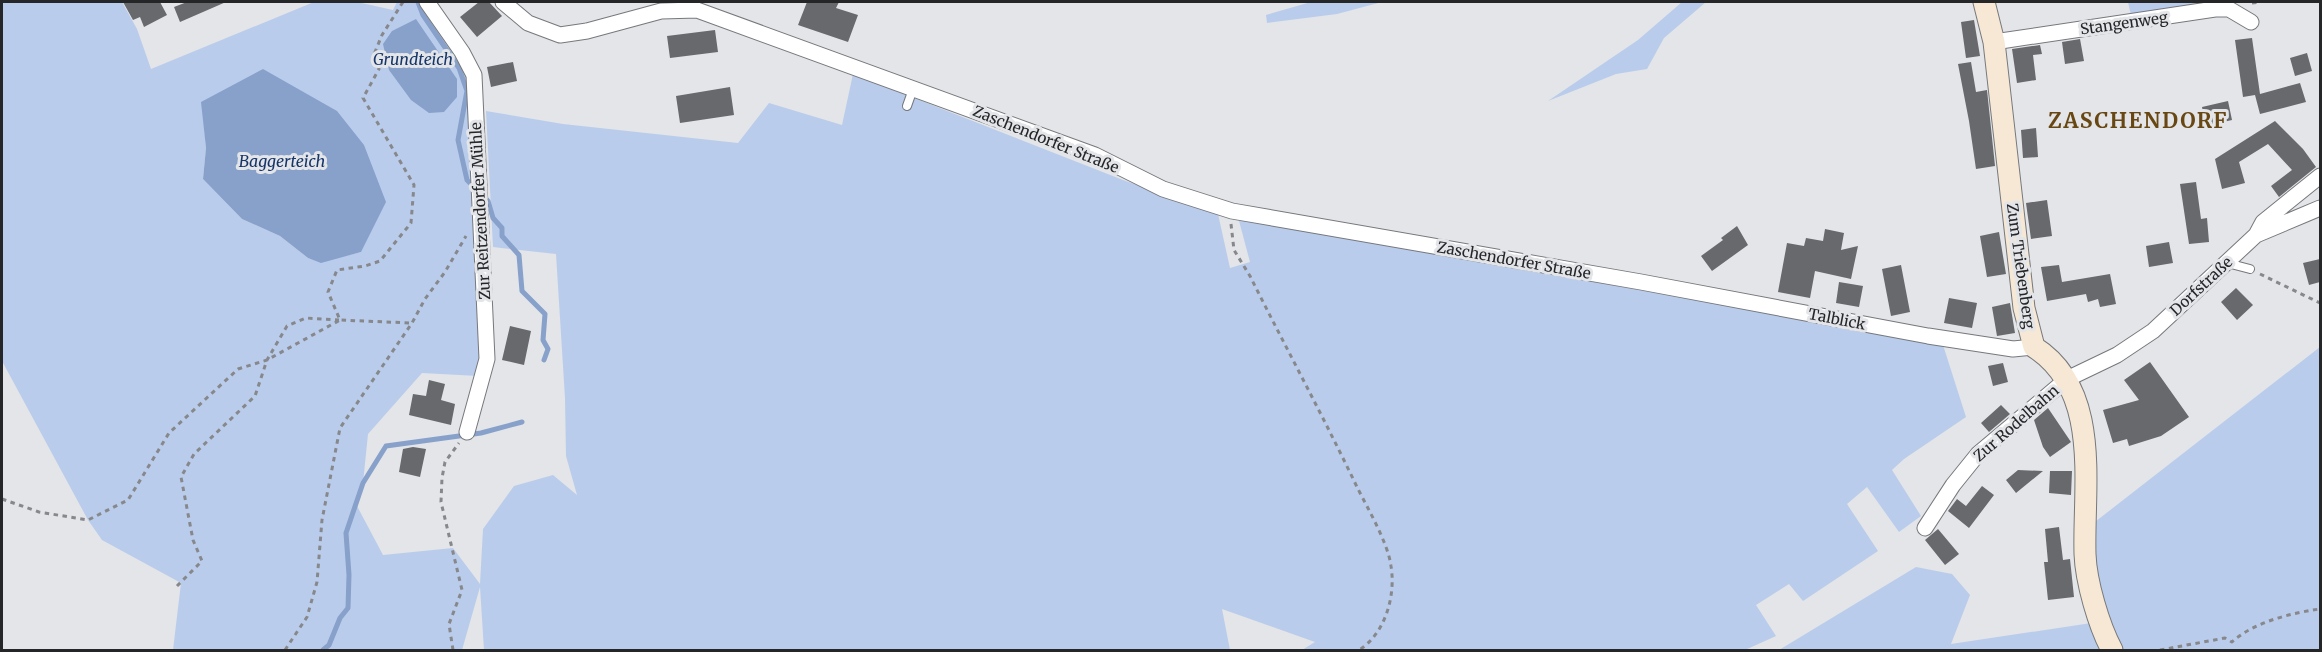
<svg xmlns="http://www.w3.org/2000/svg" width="2322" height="652" viewBox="0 0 2322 652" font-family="Merriweather,serif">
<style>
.green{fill:#bacceb;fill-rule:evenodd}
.water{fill:#87a1cb}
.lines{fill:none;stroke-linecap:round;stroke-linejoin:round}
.stream{stroke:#87a1cb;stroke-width:5}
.building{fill:#67696c}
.lane-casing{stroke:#76787c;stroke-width:10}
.street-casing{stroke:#76787c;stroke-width:17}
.secondary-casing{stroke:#76787c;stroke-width:23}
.path{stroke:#87888b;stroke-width:3;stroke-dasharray:4.5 4.5;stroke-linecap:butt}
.lane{stroke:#fff;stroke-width:8}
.street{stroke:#fff;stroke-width:15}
.secondary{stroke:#f6e8d4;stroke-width:21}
.labels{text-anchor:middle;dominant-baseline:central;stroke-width:6;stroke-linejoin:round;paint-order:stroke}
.street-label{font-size:15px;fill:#252628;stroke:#e3e5e8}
.water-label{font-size:16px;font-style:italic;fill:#163569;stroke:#e3e5e8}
.district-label{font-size:21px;font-weight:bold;letter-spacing:1.5px;fill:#684712;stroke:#e3e5e8}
</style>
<rect width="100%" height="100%" fill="#e3e5e8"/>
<path class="green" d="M2 2H122L137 29 151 69 314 2H357L393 10 397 2H418L423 7 468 75 484 280 478 376 422 373 368 434 363 483 357 506 383 555 453 548 480 584 483 529 514 486 553 475 577 495 566 456 565 398 556 254 493 247 486 111 563 124 738 143 769 103 842 125 853 74 1123 180 1218 214 1230 268 1250 262 1238 217 1943 345 1966 417 1904 459 1892 470 1921 516 1899 532 1867 487 1847 504 1878 551 1803 601 1789 584 1756 605 1776 636 1745 650H1302L1315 642 1222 609 1230 650H484L480 587 462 650H173L181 583 102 540 88 520 2 361ZM202 102 361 252 321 262 308 258 280 236 242 219 203 179 206 148Z
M1311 2H1382L1337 14 1267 23 1266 15Z
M1682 2H1706L1664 38 1647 69 1616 74 1548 101 1638 40Z
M2128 2H2227L2132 20Z
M2320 347V650H2117L2091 554V525Z
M1916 567 1952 574 1970 595 1951 644 2098 622 2112 650H1779Z"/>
<path class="water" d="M416 19 457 79V97L444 112 429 113 411 100 389 70 383 44 392 31Z
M263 69 337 111 364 145 386 202 361 252 321 263 308 258 280 236 242 219 203 179 206 148 201 102Z"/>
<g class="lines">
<path class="stream" d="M418 2 423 15 459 68 467 91 458 140 467 180 475 188
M484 197 488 201 493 218 502 228V236L519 255 522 291 545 314 543 340 548 349 544 360
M323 650 329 645 340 618 348 608 349 575 346 533 363 483 386 446 481 433 522 422"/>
</g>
<path class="building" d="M123 2H160L167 15 144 27 140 17 133 20Z
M187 2H226L180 22 174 7Z
M479 2H489L502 16 477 37 460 17Z
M807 2H839L836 8 858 15 848 42 798 25Z
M1974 20 1980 56 1966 58 1961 22Z
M715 30 718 52 670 58 667 36Z
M2252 38 2260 94 2300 83 2306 102 2260 114 2255 95 2243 97 2235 40Z
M2080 39 2084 61 2065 64 2062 42Z
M2040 45 2042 54 2033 55 2036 80 2017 83 2012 49Z
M2307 53 2312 71 2295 76 2290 58Z
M513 62 517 81 491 87 487 67Z
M1971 62 1976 92 1987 90 1995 166 1976 169 1969 121 1958 64Z
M730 87 734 115 680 123 676 96Z
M2228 101 2232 120 2206 126 2202 107Z
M2275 121 2303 149 2316 167 2279 197 2271 186 2292 170 2268 144 2239 162 2245 183 2222 189 2215 159Z
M2036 128 2038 157 2023 158 2021 130Z
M2196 182 2201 219 2207 218 2209 242 2189 244 2180 184Z
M2047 200 2052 236 2031 239 2026 203Z
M1737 226 1748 245 1712 271 1701 256 1723 240 1721 238Z
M1825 229 1844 233 1841 250 1858 246 1851 279 1815 271 1810 298 1778 292 1787 243 1804 246 1806 238 1823 241Z
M1999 232 2006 274 1987 277 1980 236Z
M2169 242 2173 263 2149 267 2146 246Z
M2320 259V282L2309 285 2303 263Z
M1901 265 1910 312 1891 316 1882 269Z
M2059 265 2062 282 2110 274 2116 304 2100 307 2098 299 2088 302 2086 294 2047 301 2041 267Z
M1839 282 1863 286 1859 307 1836 303Z
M2236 288 2253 305 2237 320 2221 302Z
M1949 298 1977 303 1972 328 1944 323Z
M2010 303 2015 333 1997 336 1992 307Z
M510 326 531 331 524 365 502 360Z
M2150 362 2189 417 2161 436 2129 446 2127 439 2113 443 2103 410 2139 400 2124 380Z
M2003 363 2008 382 1993 386 1988 366Z
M429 380 445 384 441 400 455 404 451 425 409 415 413 394 426 396Z
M2001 405 2010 414 1989 432 1981 423Z
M2048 408 2071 442 2050 457 2043 447 2034 420Z
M413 447 426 449 420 477 399 472 403 449Z
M2018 470 2043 471 2016 493 2006 480Z
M2050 471H2072L2071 495 2049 493Z
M1982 486 1994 495 1969 528 1948 511 1957 499 1966 506Z
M2059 527 2063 560 2070 559 2074 597 2048 600 2044 562H2048L2045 529Z
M1938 529 1959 554 1945 565 1925 540Z"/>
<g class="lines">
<g class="lane-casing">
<path id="lane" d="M907 106 913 89
M2227 263 2250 269"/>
</g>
<g class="street-casing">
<path id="street" d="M427 2 462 52 474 75 487 359 467 432
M503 2 528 23 560 35 587 31 661 11 697 10 1095 155 1163 189 1232 211 1641 282 1928 336 2013 349 2034 347
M1994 42 2215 9H2229L2251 22
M2256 235 2320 208
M1925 528 1953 485 1978 454 2067 379 2117 355 2153 331 2256 235 2263 222 2320 176"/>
</g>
<g class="secondary-casing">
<path id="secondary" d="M1984 2 1994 42 2024 308 2034 347C2102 390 2083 486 2085 554 2086 582 2099 626 2112 650"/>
</g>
<path class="path" d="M403 2 382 35 375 52 379 69 363 98 414 185 411 223 380 261 365 266 337 270 328 292 340 320 411 323
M2252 3 2260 2
M1231 224 1234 250 1250 276C1285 346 1323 416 1357 487 1368 509 1388 543 1391 566 1396 596 1385 634 1359 650
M2260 274 2320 303
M2 499 39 512 88 520 128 500 169 433 238 369 267 360 340 320
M177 586 202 561 193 540 181 477 194 454 255 396 267 360 287 326 306 318 339 320
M285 650 307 617 317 582 322 520 340 428 412 323 425 299 445 272 466 236
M453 650 449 624 462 590 441 502 442 478 445 462 459 443
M2160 650 2225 638 2232 642C2254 622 2291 613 2320 609"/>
<use href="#lane" class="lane"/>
<use href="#street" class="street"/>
<use href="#secondary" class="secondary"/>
</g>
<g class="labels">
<g class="street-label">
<text transform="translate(2124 23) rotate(-8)">Stangenweg</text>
<text transform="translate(1046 139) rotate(22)">Zaschendorfer Straße</text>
<text transform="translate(480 211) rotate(-93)">Zur Reitzendorfer Mühle</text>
<text transform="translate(1514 260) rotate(10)">Zaschendorfer Straße</text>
<text transform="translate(2021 266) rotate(82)">Zum Triebenberg</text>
<text transform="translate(2201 286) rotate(-43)">Dorfstraße</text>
<text transform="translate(1837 319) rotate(11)">Talblick</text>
<text transform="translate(2016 423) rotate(-41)">Zur Rodelbahn</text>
</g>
<g class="water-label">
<text x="413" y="59">Grundteich</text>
<text x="282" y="161">Baggerteich</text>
</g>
<g class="district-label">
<text x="2138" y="120">ZASCHENDORF</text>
</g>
</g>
<rect width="2322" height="652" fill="none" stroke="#252628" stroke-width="6"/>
</svg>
